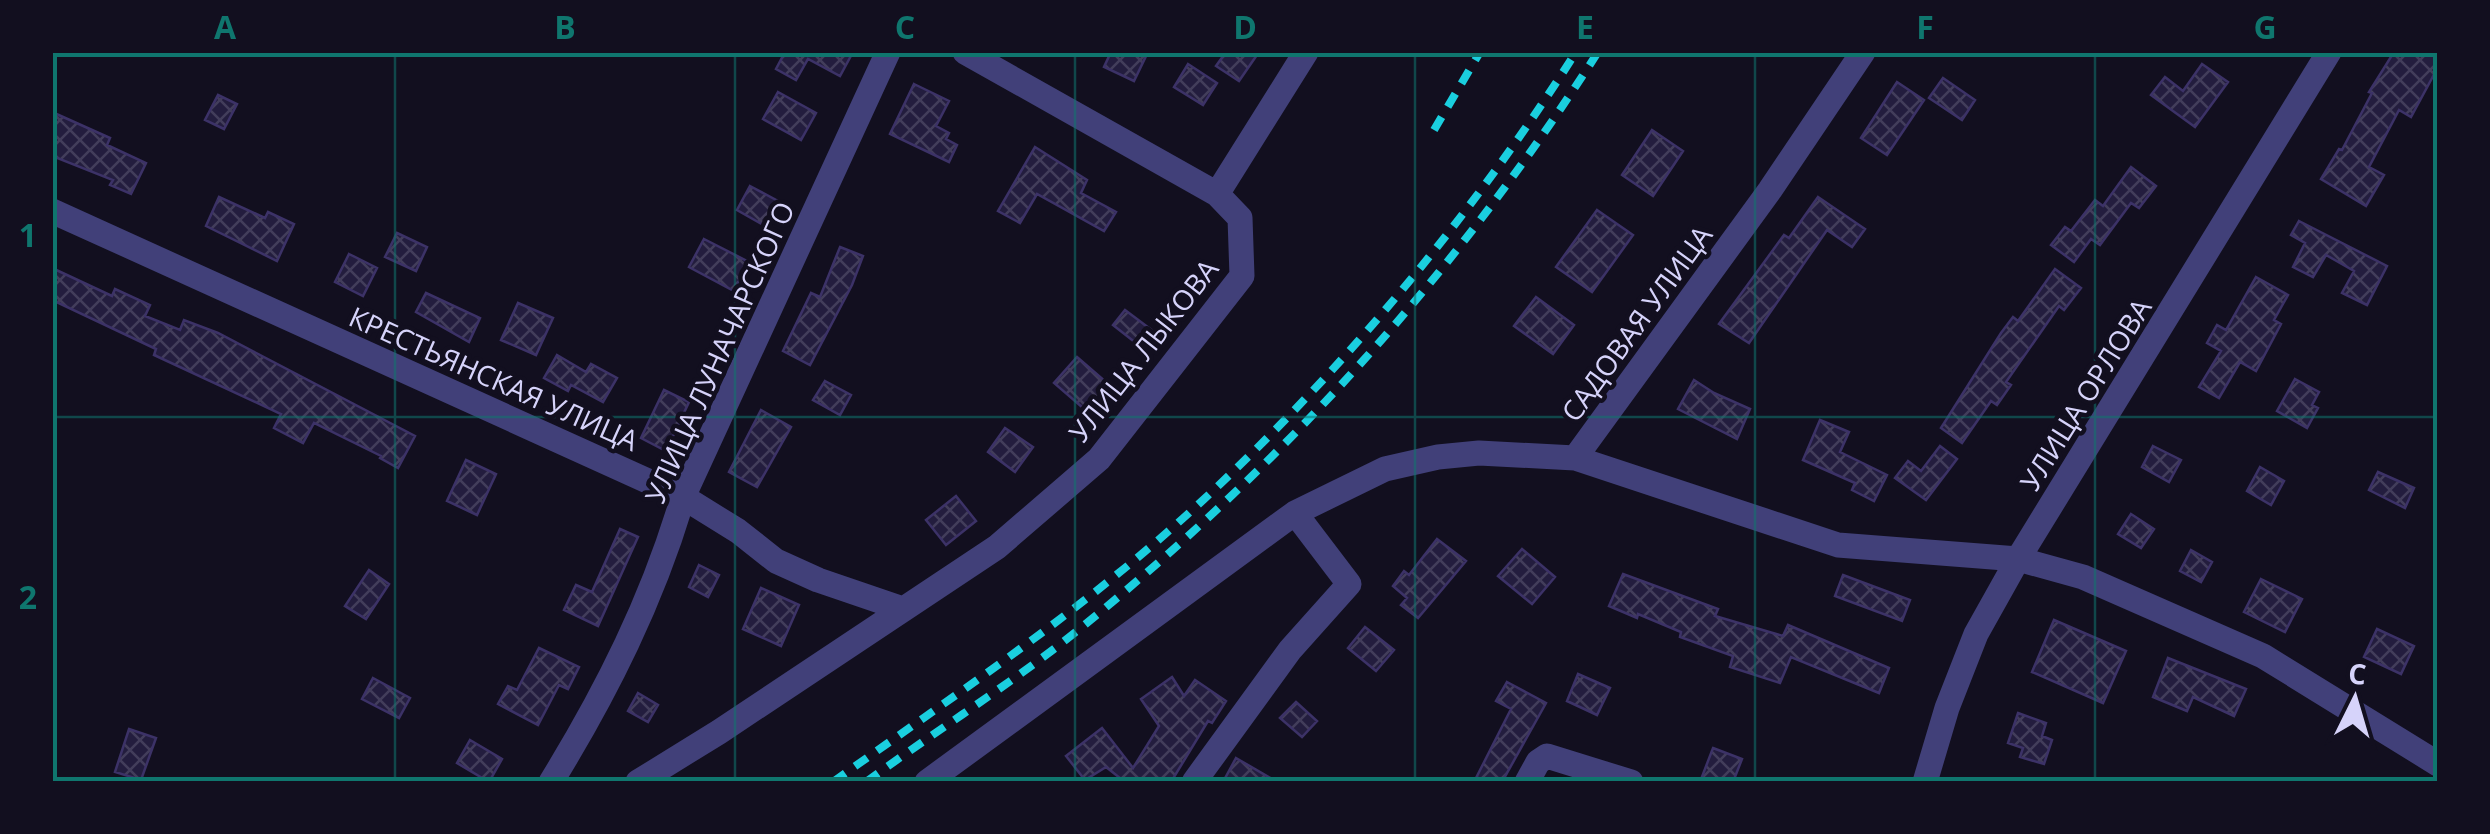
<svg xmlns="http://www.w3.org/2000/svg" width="2490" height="834" viewBox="0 0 2490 834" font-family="'Open Sans',sans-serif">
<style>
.building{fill:url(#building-cross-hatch);stroke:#3c3267;stroke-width:2.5}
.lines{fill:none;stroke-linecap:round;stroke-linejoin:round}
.minor{stroke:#414079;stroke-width:25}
.rail{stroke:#1acfdf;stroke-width:8;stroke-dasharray:15 12;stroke-linecap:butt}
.grid{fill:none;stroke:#0f766e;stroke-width:2.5;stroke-opacity:0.55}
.labels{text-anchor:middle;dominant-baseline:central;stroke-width:9;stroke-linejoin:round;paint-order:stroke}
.street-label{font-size:28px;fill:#d6d3fa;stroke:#120f1f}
.neatline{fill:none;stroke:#0f766e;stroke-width:4}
.grid-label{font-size:32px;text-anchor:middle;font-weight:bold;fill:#0f766e}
</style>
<defs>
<pattern id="building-cross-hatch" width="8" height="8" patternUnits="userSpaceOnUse" patternTransform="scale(2.5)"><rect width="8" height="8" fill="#231d3e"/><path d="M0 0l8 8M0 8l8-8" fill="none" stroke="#423d5b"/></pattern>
</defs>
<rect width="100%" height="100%" fill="#120f1f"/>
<path class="building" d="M785 52H853L840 76 808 59 796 80 776 69Z
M1111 52H1148L1134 81 1104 67Z
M1226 52H1259L1239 81 1216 66Z
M2394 52H2438V67L2411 117 2399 110 2369 167 2384 175 2366 206 2321 179 2339 149 2342 150 2372 93 2369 92Z
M1188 64 1217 83 1203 105 1174 87Z
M2202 64 2228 82 2195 127 2151 95 2165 77 2183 91Z
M1943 78 1975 100 1962 120 1929 98Z
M1897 82 1924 100 1887 155 1861 138Z
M914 84 949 101 936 126 949 133 946 139 957 145 949 162 890 134Z
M778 92 816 113 801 140 763 119Z
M218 95 237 104 224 129 205 120Z
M52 112 110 138 107 145 146 163 131 194 110 185 113 180 52 156Z
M1652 130 1683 151 1653 196 1622 175Z
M1035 147 1087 180 1081 193 1116 212 1104 231 1037 194 1020 223 998 211Z
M2131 167 2156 186 2139 208 2131 203 2100 245 2091 239 2074 262 2051 245 2065 227 2071 231 2095 200 2103 206Z
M750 186 778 201 765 226 737 210Z
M219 197 265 218 268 212 294 224 277 261 206 226Z
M1818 197 1865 229 1852 247 1827 230 1749 343 1719 324 1784 235 1789 238Z
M1597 210 1633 235 1592 292 1556 267Z
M2299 221 2387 266 2367 305 2342 293 2354 271 2326 255 2313 277 2293 267 2305 243 2291 235Z
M397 233 427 247 416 271 385 257Z
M704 239 749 262 734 291 689 267Z
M840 247 863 256 852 285 810 365 783 351 811 293 820 297Z
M349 254 377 268 363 296 335 282Z
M52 268 112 296 115 289 150 305 145 316 180 330 184 320 218 333 415 436 398 468 380 458 381 456 314 423 303 443 274 428 281 414 154 355 156 349 52 300Z
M2055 269 2081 288 2064 310 2059 306 2006 382 2011 385 1997 405 1991 401 1962 443 1941 428 2001 333 2013 317 2018 321Z
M2256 277 2288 295 2274 320 2281 324 2256 371 2240 362 2219 398 2199 387 2221 351 2207 343 2217 325 2226 330Z
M426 293 480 318 469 342 416 312Z
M1536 297 1574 325 1553 354 1514 326Z
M518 303 553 318 536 355 501 340Z
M1125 310 1153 331 1141 347 1113 325Z
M557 355 586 372 591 364 617 378 603 402 571 385 568 391 544 378Z
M1077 357 1113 388 1090 414 1054 383Z
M2295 379 2319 392 2312 405 2318 408 2307 428 2277 411Z
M1694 380 1714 393 1750 409 1737 439 1678 409Z
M825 381 851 395 840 415 813 400Z
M664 390 689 402 666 451 641 438Z
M761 410 791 427 757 487 729 472Z
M1820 420 1849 432 1840 452 1887 475 1874 501 1852 490 1855 483 1803 460Z
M1005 428 1033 447 1015 472 988 452Z
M1940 446 1957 459 1926 500 1895 478 1908 461 1921 471Z
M2153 446 2181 460 2169 482 2142 467Z
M466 460 496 474 477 515 447 501Z
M2260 467 2284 481 2271 505 2247 491Z
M2378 472 2414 488 2405 508 2369 490Z
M956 496 976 521 946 545 926 520Z
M2131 514 2154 529 2141 548 2118 534Z
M620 529 638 537 598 626 564 610 576 585 592 592Z
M1437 539 1466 561 1418 618 1401 605 1407 598 1393 586 1404 571 1409 575Z
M1522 549 1555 577 1532 604 1498 576Z
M2191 550 2212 562 2201 582 2180 571Z
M699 565 719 575 708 597 689 587Z
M369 570 389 584 366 619 345 606Z
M1623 574 1718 609 1715 616 1783 636 1788 625 1889 668 1879 693 1791 657 1780 683 1730 667 1733 656 1680 637 1681 632 1638 614 1637 618 1609 606Z
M1843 575 1910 600 1902 621 1835 596Z
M2261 579 2302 599 2285 632 2244 612Z
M761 588 799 605 781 646 743 629Z
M2054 620 2126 651 2103 703 2032 672Z
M1365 627 1394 650 1376 671 1348 648Z
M2377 629 2414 646 2401 674 2364 657Z
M539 648 579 667 568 689 559 685 538 725 498 704 508 686 517 690Z
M2168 658 2246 689 2234 716 2193 697 2187 711 2153 697Z
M1578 674 1610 688 1597 715 1567 701Z
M1172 677 1184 696 1195 680 1226 701 1212 723 1208 721 1171 782H1125L1106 767 1085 780 1066 756 1102 728 1133 768 1159 726 1141 699Z
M373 678 410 698 399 718 362 699Z
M1507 682 1546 703 1502 782H1474L1511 709 1496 701Z
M638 693 658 705 648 722 628 711Z
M1296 702 1317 721 1302 737 1280 718Z
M2018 713 2046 723 2042 736 2052 740 2044 764 2020 757 2023 748 2008 743Z
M129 729 156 738 141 780 115 772Z
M470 740 502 759 489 782 457 763Z
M1713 748 1742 759 1733 782H1700Z
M1236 758 1277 782H1223Z"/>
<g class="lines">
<path class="minor" d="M1217 194 1306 52
M52 211 683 497 738 531 776 561 818 580 903 609
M1575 458 1770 190 1863 52
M551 782C607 691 653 599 683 497L888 52
M638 782 719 732 997 547 1099 459 1242 276 1240 218 1217 194 965 52
M927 782 1295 513 1385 469 1438 457 1479 453 1575 458 1838 545 2018 559 2083 577 2263 656 2438 764
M1194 782 1290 650 1349 584 1295 513
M1527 782 1538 762 1547 756 1631 782
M1925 782 1947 708 1976 634 2018 559 2329 52"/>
<path class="rail" d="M1434 130 1480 52
M833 782C959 692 1089 606 1202 501 1344 369 1472 216 1576 52
M866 782C937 730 1014 682 1082 627 1286 461 1456 274 1598 52"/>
</g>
<path class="grid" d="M395 52V782M735 52V782M1075 52V782M1415 52V782M1755 52V782M2095 52V782M52 417H2438"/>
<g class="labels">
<g class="street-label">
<text transform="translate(1636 323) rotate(-54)">САДОВАЯ УЛИЦА</text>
<text transform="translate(1143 350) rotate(-52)">УЛИЦА ЛЫКОВА</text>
<text transform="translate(719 352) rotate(-66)">УЛИЦА ЛУНАЧАРСКОГО</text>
<text transform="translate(494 378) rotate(24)">КРЕСТЬЯНСКАЯ УЛИЦА</text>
<text transform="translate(2085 394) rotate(-58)">УЛИЦА ОРЛОВА</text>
</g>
</g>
<rect width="2490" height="834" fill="none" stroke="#120f1f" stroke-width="110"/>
<g transform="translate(2355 699) rotate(5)" stroke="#120f1f" stroke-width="8" paint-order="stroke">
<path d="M0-8L18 38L0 25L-18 38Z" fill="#d6d3fa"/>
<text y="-15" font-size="28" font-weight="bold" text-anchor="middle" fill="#d6d3fa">С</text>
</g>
<rect x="55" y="55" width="2380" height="724" class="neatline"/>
<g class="grid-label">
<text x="225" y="39">A</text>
<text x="565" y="39">B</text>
<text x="905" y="39">C</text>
<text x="1245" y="39">D</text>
<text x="1585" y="39">E</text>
<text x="1925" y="39">F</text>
<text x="2265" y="39">G</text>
<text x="28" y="247">1</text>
<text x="28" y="609">2</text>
</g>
</svg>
